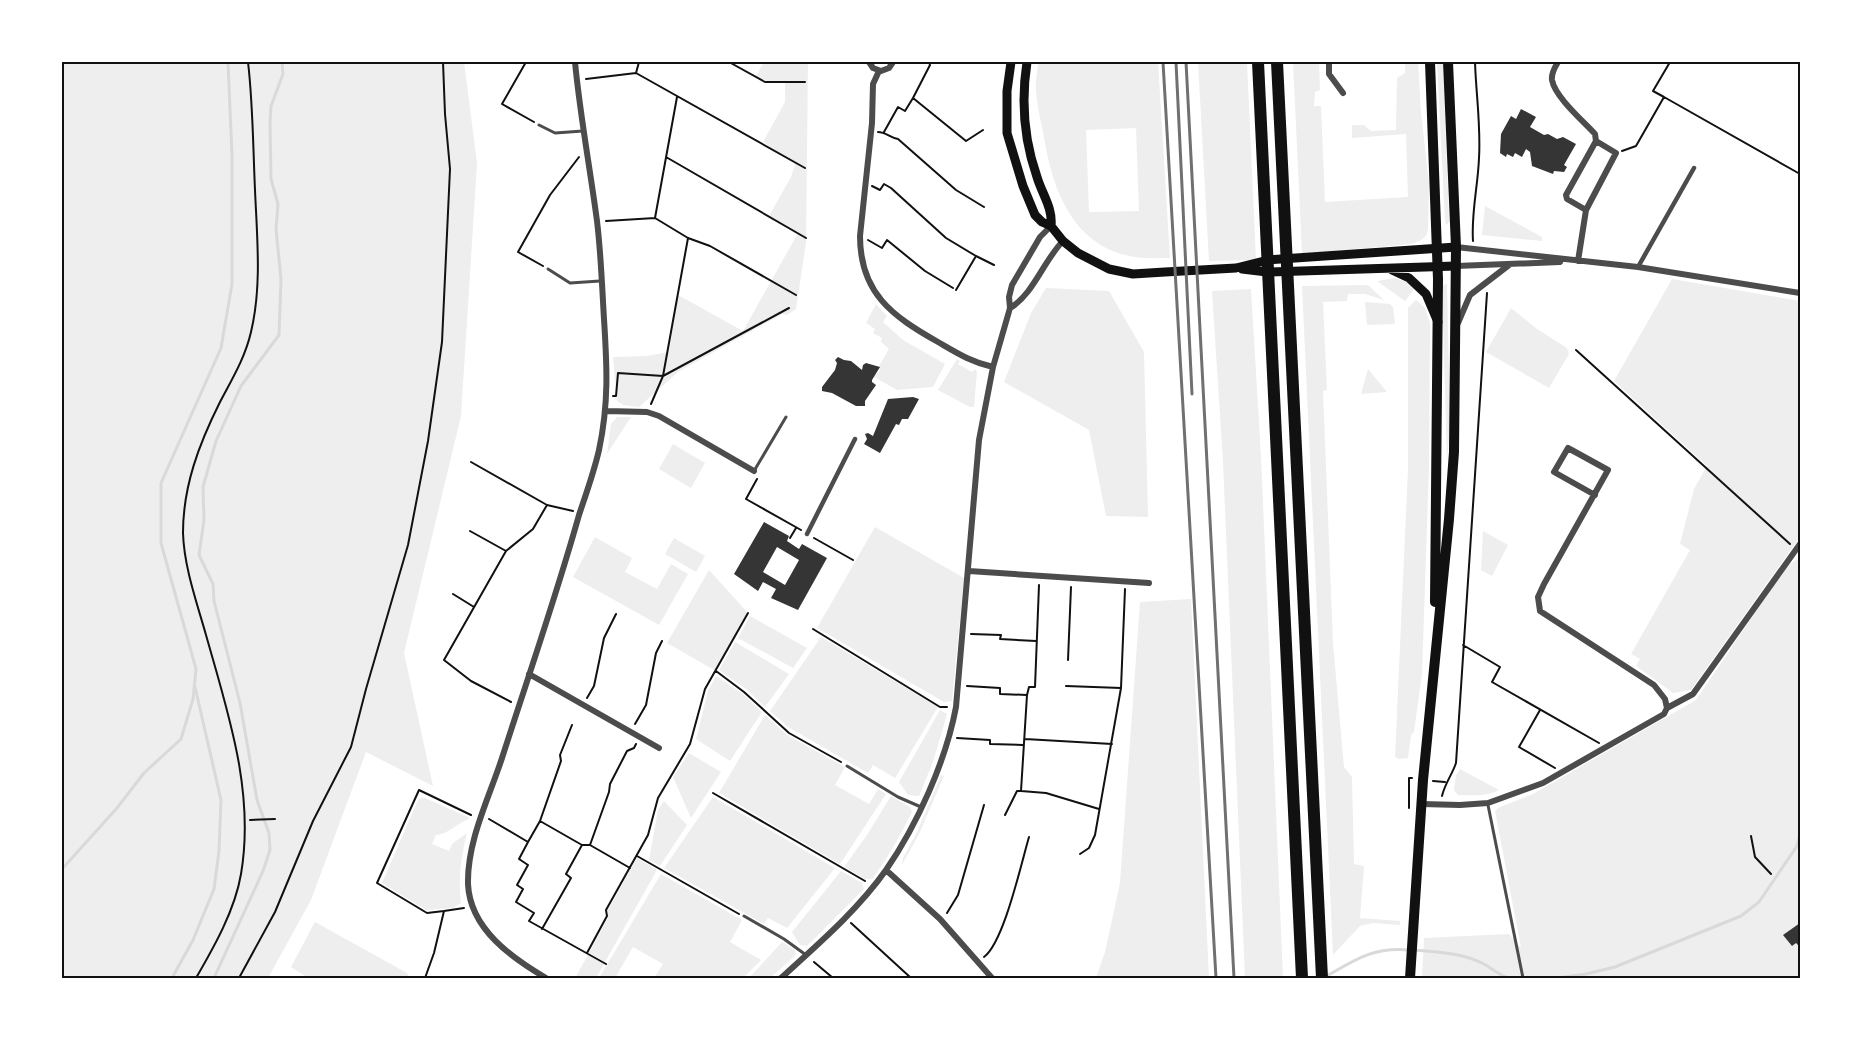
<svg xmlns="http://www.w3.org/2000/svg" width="1862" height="1040" viewBox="0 0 1862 1040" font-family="Inter,sans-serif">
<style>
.green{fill:#eee;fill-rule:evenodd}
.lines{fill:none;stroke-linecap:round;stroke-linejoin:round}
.stream{stroke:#d9d9d9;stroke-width:3}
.building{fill:#353535;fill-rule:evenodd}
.path{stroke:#111;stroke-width:2}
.service{stroke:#4c4c4c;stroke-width:3}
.pedestrian{stroke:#4c4c4c;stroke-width:4.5}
.minor{stroke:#4c4c4c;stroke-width:6}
.secondary{stroke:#111;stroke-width:9}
.primary{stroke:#111;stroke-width:10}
.motorway{stroke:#111;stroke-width:12}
.rail{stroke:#707070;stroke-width:3}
.neatline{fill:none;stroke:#111;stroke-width:2}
</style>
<rect width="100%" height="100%" fill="#fff"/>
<path class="green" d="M62 62H464L477 163 461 416 404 653 433 786 366 752 311 900 268 978H62Z
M764 62H808L806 243 796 309 787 315 782 314 678 372 639 407 623 405 617 401 613 357 646 356 669 352 678 295 743 331 798 233 769 216 791 177 795 164 763 142 785 102V83L766 81 756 76Z
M1038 62H1158L1170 258C1157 258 1143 259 1129 256 1074 244 1054 193 1045 143 1042 125 1037 107 1036 89 1035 80 1038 71 1038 62ZM1136 128 1139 211 1089 212 1086 130Z
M1198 62H1247L1256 260 1209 261Z
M1293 62H1319L1320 90 1315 92 1314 106H1321L1325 202 1408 197 1406 134 1352 138V125H1364L1371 131 1396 130 1397 78 1405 73V62H1418L1421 112 1429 184 1428 229C1427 239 1420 241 1411 244L1325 252 1302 253Z
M1437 62H1443L1449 222 1447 225 1445 222Z
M1485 206 1542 237V241L1482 235Z
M1395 278 1406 282 1414 289 1405 301 1377 281Z
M1672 279 1800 301V537L1691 690 1673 693 1636 666 1640 659 1631 654 1690 550 1680 544 1694 489 1707 466 1614 381Z
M1447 284 1450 422 1447 463 1442 285Z
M1368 285 1384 300 1365 294H1348L1347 301 1323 302 1327 390 1323 391 1333 643 1344 767 1352 777 1354 864 1364 866 1360 918 1400 921V925L1373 923 1360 926 1333 955 1302 286Z
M1046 288 1109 291 1144 352 1148 517 1106 516 1089 430 1004 382 1031 313Z
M1251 289 1261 456 1283 978H1245L1223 462 1212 291Z
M1416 300 1425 308 1430 323 1429 468 1422 674 1414 732 1411 735 1408 758 1399 759 1395 757 1408 469V308Z
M1365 302 1390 304 1393 307 1395 324 1367 325Z
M876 304 887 316 883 322 903 340 945 364 933 387 897 390 874 377 880 370 879 366 889 349 881 342 882 338 873 333 875 329 866 323Z
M1511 308 1537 329 1567 348 1569 354 1549 388 1486 352Z
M957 359 960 361 958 364 972 372 975 369 977 372 974 407H970L938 390Z
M1368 369 1387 392 1361 394Z
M617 417H631L607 454 611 424Z
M673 444 705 463 691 488 659 469Z
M875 527 964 578 952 701 944 702 817 628Z
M1483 531 1508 545 1492 576 1481 570Z
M595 537 632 558 625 572 657 589 671 564 688 574 659 625 573 577Z
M674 538 705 556 696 572 665 554Z
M1800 557V978H1422L1424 938 1509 934 1521 948 1495 811 1498 808 1533 794 1696 700 1786 567Z
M709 570 748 613 716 671 667 643Z
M1191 599 1209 978H1096L1105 952 1120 883 1140 602Z
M750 616 807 648 793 668 738 638Z
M821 637 938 707 895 778 873 765 868 773 788 727 770 711Z
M735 642 789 674 765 707 746 689 719 670Z
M716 676 742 693 762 712 730 761 696 739 708 691Z
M940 710 947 714 933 762 919 796 908 795 899 782Z
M765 715 787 735 845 767 835 785 869 804 878 789 886 794 840 864 719 793Z
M689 753 721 772 691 818 673 777Z
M1460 769 1499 790C1487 797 1471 795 1458 795L1454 790 1456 775Z
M941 775 944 776 919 834 902 865 903 858 917 832Z
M891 796 910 807 912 812C900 836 888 858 872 879H865L844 867 867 835Z
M713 797 835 868 787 928 768 918 764 924 664 868Z
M421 798H425L468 817 469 819C457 823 449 834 436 835L432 844 449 851 452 844 467 833C461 857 458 879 461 903L453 908 426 910 382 883 418 800Z
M664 801 687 825 660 866 649 860 658 810Z
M637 858 657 870 605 962 589 953 608 918V910Z
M841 871 862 883 864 889 807 946 800 945 792 932Z
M661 874 742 920 730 942 761 960 743 978H654L663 964 633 947 615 978H599Z
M315 922 407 973 410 978H308L291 967Z
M782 942 795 950 796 955 770 978H749Z
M588 955 604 964 596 978H575Z"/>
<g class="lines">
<path class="stream" d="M62 869 117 808 144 773 181 739 193 699 196 669 161 543V483L221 348 232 284V156L228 62
M1414 950C1439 952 1462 953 1484 964 1493 969 1499 975 1509 978
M1325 977C1355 960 1372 947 1408 950
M172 978 193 940 214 889 219 851 221 800 195 687
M214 978 263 871 270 850 269 833 257 800 240 703 214 601 213 584 199 555 204 520 203 487 216 441 241 386 279 335 281 279 276 229 278 204 271 179 270 122 271 106 283 74 282 62
M1557 978 1586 974 1615 967 1741 916 1759 902 1797 846 1800 834"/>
</g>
<path class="building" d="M1521 109 1536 117 1530 127 1544 135 1548 134 1557 139 1563 137 1576 144 1564 165 1567 167 1564 172 1554 171 1553 174 1532 166 1530 152 1526 149 1522 157 1515 153 1513 157 1507 154 1506 157 1500 153 1501 134 1511 116 1516 119Z
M838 357 844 360 851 361 862 370 863 365 866 363 880 367 872 380V382L876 385 865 401V406H856L832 393 822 391V387L835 370 837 363 835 360Z
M913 397 919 399 908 419H902L899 425 896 424 880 453 864 444 867 439 865 434 868 433 873 436 888 399Z
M764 522 789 536 787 541 799 549 802 544 827 558 798 610 771 598 776 589 763 582 758 591 734 574ZM777 547 799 560 785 585 763 572Z
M1800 923V945L1799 946 1796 943 1792 946 1783 935Z"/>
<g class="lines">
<path class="path" d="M526 62 502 104 534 122
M729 62 765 82H805
M929 62 930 65 913 98 966 141 983 130
M636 73 639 62
M586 79 636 73 805 168
M1664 97 1800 174V173
M878 132C886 132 890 138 898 139L956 190 984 207
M884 132 898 107 905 111 913 98
M1622 151 1636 146 1664 97 1653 91 1670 62
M666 157 806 238
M872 186 880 190 884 184 891 188 946 238 976 256 994 265
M655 218 677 97
M606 221 655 218 688 238 663 376 618 373 616 396H613
M688 238 710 246 796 295
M868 240 882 248 887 240 925 271 953 288
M1473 241C1471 213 1478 186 1479 158 1481 126 1476 94 1475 62
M543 266 518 252 550 195 579 157
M956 290 976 256
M1576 350 1790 544
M651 404 663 376 789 308
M471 462 547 505
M757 479 746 499 801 530
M470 531 506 551
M790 538 796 528
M814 538 853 560
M453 594 474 607
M813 629 940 707H947
M971 634 1001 635 1000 639 1036 641
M1463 645 1500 667 1492 682 1599 743
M1068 660 1071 587
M716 671 744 692 789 733 841 762
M967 686 1000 688V694L1027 695
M1066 686 1121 688
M587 698 594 686 604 638 616 614
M511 702 471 681 444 660 506 551 533 529 547 505 573 511
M1540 710 1519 747 1555 768
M635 724 646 705 656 653 662 641
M957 738 990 740V744L1023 745
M1025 739 1112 744
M1433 781 1445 782
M1021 791 1046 793 1099 809
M713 793 865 881
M1442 796C1445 783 1452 775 1456 763L1487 293
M1409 808V778H1412
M1005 815 1017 791H1021L1027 695 1029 687H1035L1039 585
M489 819 528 842 519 859 528 865 517 885 523 889 516 902 534 913 529 921 606 964
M250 820 275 819
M540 821 582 845H590L630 868
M1751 836 1755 857 1771 874
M528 842 540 821 561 761 560 755 572 725
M590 845 609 792 610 784 627 751 634 748 636 744
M1080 854 1089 848 1095 835 1121 688 1125 589
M637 856 739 914
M444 911 427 913 377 883 419 790 471 815
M947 913 958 895 984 805
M851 923 911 978
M542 929 571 878 566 874 582 845
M587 953 607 916 606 910 648 835 658 798 690 744 705 689 748 613
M984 957C1004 942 1021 864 1029 837
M814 962 833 978
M196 978C214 947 235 910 241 874 255 792 228 713 206 635 197 603 184 567 183 533 183 486 199 444 220 402 232 379 245 358 251 332 262 286 257 237 255 190 253 147 253 104 248 62
M239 978 275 912 313 821 351 747 366 689 408 545 428 441 442 342 450 169 445 114 443 62
M425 978 434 953 444 911 464 908"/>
<path class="service" d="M539 125 555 133 583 131
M548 269 570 283 600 281
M754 471 786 417
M847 766 898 797 921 807
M1488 805 1523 978
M744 916 784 939 806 955"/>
<path class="pedestrian" d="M1638 267 1694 168
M807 534 855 439"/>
<path class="minor" d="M869 62 873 68 881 71 889 68 893 62
M1329 62V74L1343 93
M1558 62C1555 67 1551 73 1552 80 1555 97 1583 121 1595 134L1596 141
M879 71 873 84 872 123 860 236C860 293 892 316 938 342 957 353 971 362 993 367
M1456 247 1638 267 1800 293
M1578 261 1586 210 1616 153 1596 141 1566 195 1567 199 1586 210
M1456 266 1560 262
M1010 308C1033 295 1044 260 1063 241
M1458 323 1470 295 1509 265
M606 411 647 412 659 416 754 471
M1595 495 1554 472 1568 448 1608 470 1544 584 1538 597 1540 611 1654 685 1665 699 1667 708
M969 571 1149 583
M529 674 659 748
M1422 804 1460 805 1488 803 1543 783 1664 714 1667 708 1693 694 1800 544
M886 870 940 919 992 978
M546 978C512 958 470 929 468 884 467 841 489 798 502 758 528 677 556 597 579 515 586 494 594 472 599 450 609 403 607 366 604 319 602 286 601 254 597 221 590 168 580 115 575 62
M781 978C817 945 857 911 886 870 917 825 946 761 956 707L979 440 993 367 1010 308 1009 297 1012 285 1040 237 1051 226"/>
<path class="secondary" d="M1011 62 1007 91V133L1023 186 1035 215 1042 222 1051 226 1063 241 1078 253 1109 269 1133 274 1165 272 1236 268 1268 260 1456 247
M1027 62C1021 101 1024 140 1037 177 1042 194 1053 208 1051 226
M1242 269 1267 272 1456 266
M1392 270 1409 278 1426 294 1438 322"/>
<path class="primary" d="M1430 62 1438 279 1435 602
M1410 978 1423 780 1449 519 1454 452 1456 247 1448 62"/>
<path class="motorway" d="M1258 62 1302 978
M1277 62 1322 978"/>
<path class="rail" d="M1163 62 1216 978
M1176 62 1192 394
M1186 62 1234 978"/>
</g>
<rect width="1862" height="1040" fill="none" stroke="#ffffff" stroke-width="126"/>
<rect x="63" y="63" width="1736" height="914" class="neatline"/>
</svg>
